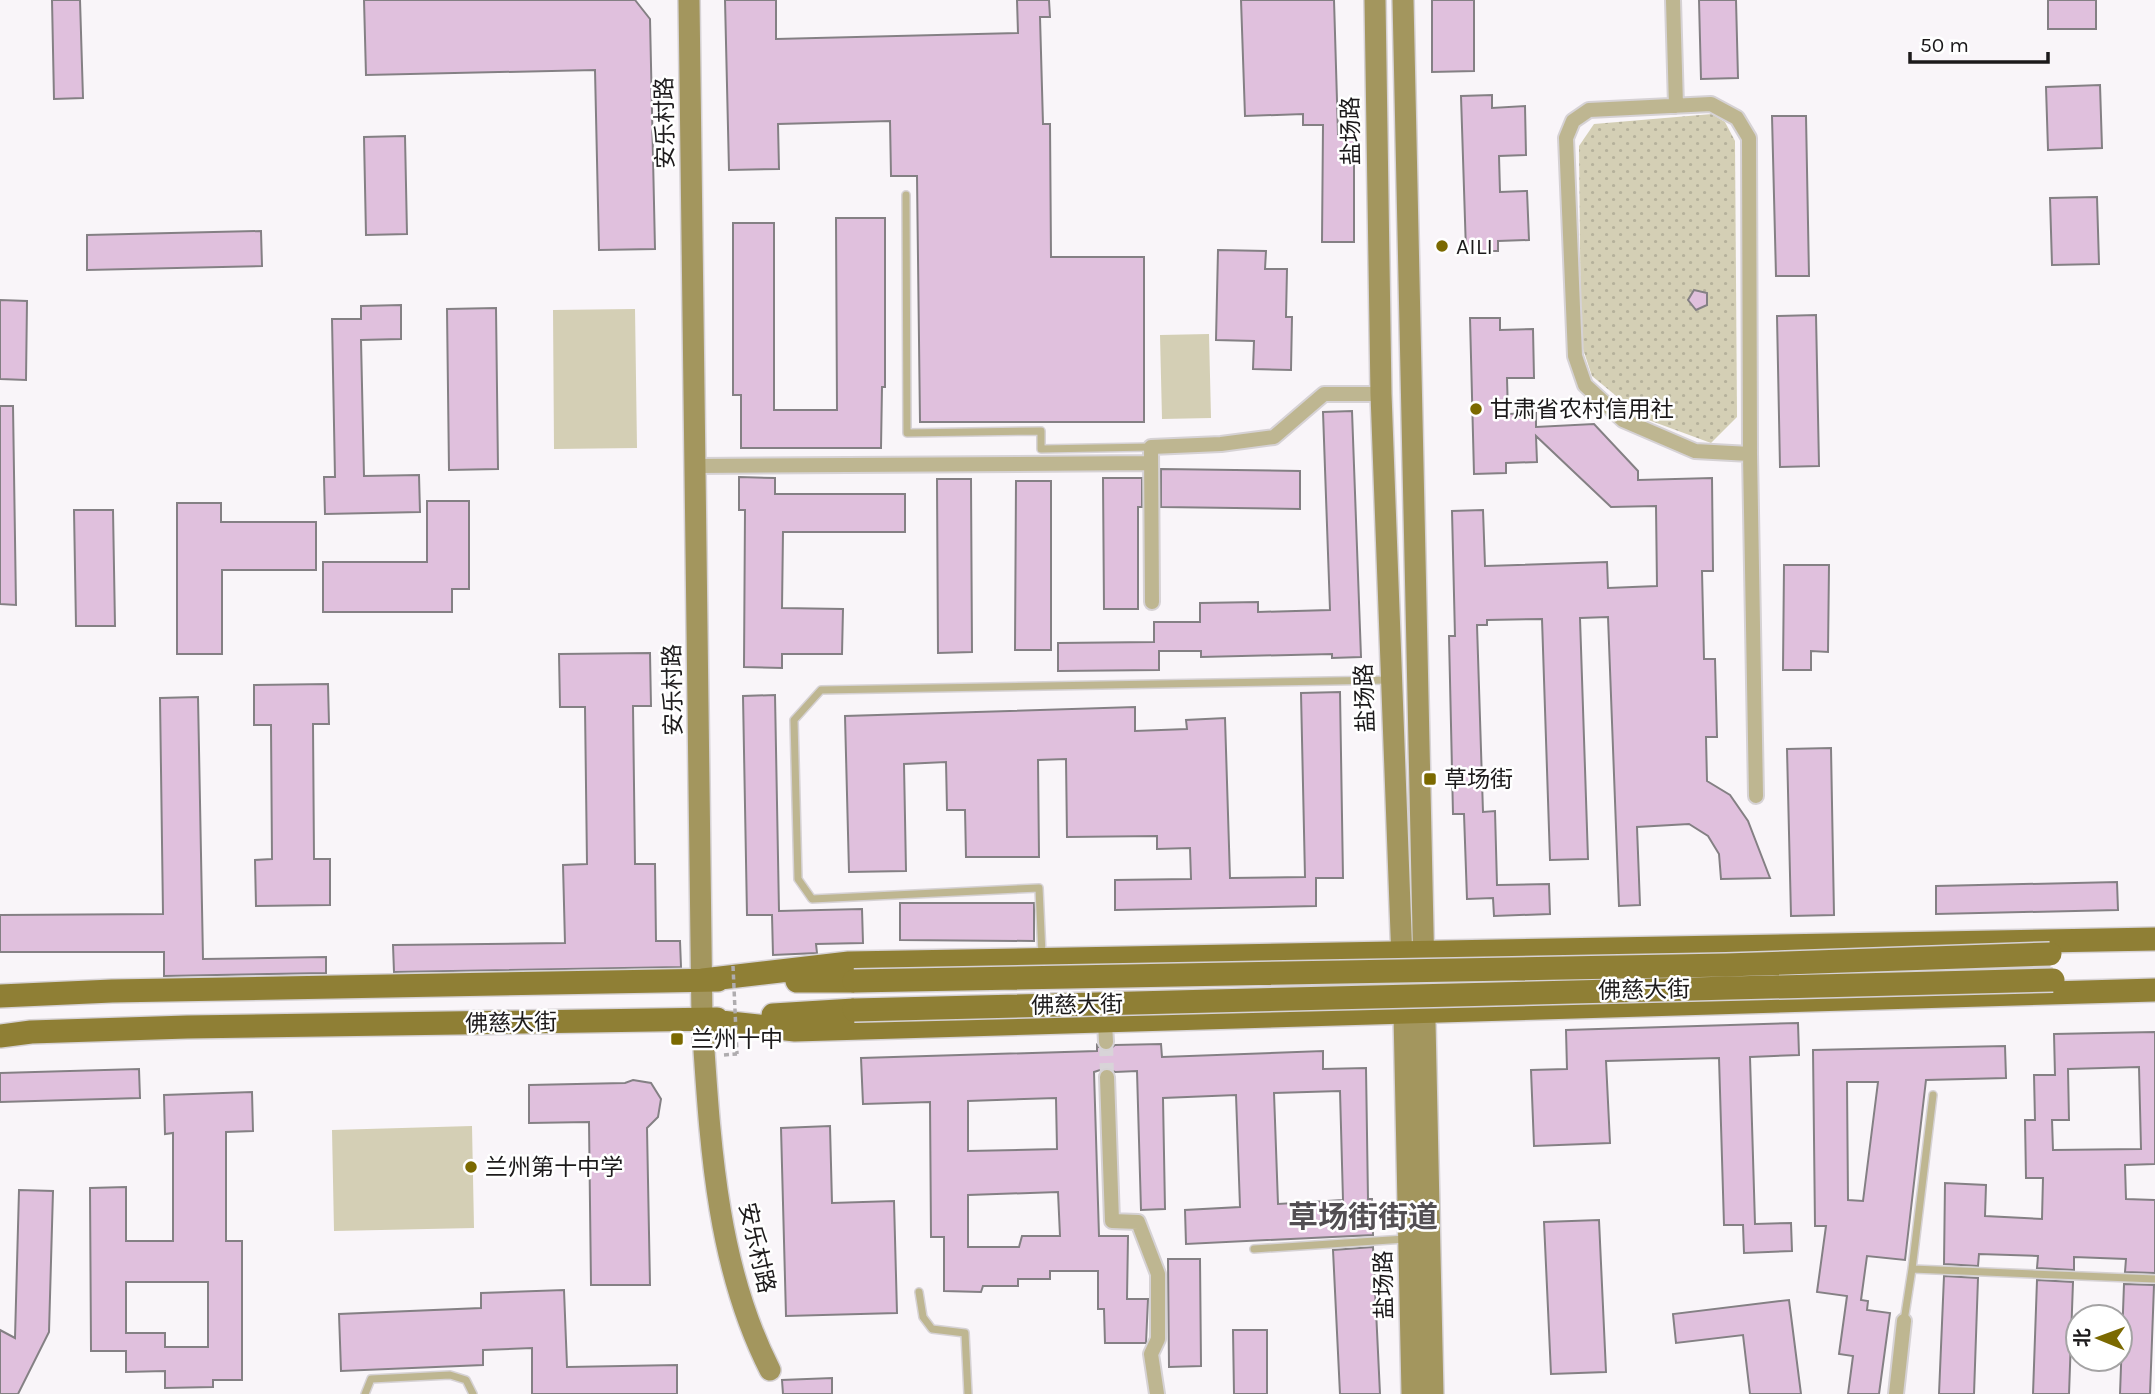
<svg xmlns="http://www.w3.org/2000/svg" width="2155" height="1394" viewBox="0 0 2155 1394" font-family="Karla,'Noto Sans SC',sans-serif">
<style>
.grass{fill:url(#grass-dots)}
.garden{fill:#d4cfb5}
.building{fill:#e0c0dd;stroke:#848084;stroke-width:2;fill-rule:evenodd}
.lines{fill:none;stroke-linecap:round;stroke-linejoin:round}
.street-tunnel{stroke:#d8d4d8;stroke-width:14;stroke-dasharray:14 7;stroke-linecap:butt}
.lane-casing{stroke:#d6d2d5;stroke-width:10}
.street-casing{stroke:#d6d2d5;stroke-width:18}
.secondary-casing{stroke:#d6d2d5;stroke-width:24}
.primary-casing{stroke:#d6d2d5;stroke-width:26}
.path{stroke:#afacaf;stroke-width:3.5;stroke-dasharray:5 3.5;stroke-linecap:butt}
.lane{stroke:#beb691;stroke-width:7}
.street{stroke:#beb691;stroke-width:14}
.secondary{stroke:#a3965e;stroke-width:21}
.primary{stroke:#8f7f35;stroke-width:23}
.primary-bridge-casing{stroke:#d6d2d5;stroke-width:26;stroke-linecap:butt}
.path-bridge{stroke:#afacaf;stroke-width:3.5;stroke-dasharray:5 3.5;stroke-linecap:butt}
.primary-bridge{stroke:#8f7f35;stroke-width:23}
.poi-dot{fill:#7b6900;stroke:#fff;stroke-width:2.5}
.labels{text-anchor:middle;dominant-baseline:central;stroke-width:5;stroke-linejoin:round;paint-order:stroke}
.street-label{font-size:23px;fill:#1c1a1b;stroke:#fff}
.poi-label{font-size:23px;fill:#1c1a1b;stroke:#fff;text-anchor:start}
.district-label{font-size:30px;font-weight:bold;fill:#534f53;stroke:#fff}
</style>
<defs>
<pattern id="grass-dots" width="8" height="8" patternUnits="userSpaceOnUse" patternTransform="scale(1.75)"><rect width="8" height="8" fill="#d4cfb5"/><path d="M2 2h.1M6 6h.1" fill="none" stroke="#b5b19b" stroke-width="1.8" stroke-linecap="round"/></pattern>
</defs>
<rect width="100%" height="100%" fill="#f9f5f9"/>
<path class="grass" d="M1712 114 1725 122 1735 141 1737 417 1711 443 1643 418 1592 376 1581 343 1579 146 1594 124Z"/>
<path class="garden" d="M635 309 637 448 554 449 553 310Z
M1209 334 1211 418 1162 419 1160 335Z
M472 1126 474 1228 334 1231 332 1130Z"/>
<path class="building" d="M52 0H80L83 98 54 99Z
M364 0H635L650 19 655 249 599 250 595 70 366 75Z
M725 0H776V39L1018 33 1017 0H1049L1050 17H1040L1043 124H1050L1051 257H1144V422H920L917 176H891L890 121 778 124 779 169 729 170Z
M1241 0H1334L1338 134H1354V242H1322L1323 125H1303V114L1245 116Z
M1432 0H1474V71L1432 72Z
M1699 0H1736L1738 78 1701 79Z
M2048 0H2096V29H2048Z
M2100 85 2102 148 2048 150 2046 87Z
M1492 95V108L1525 106 1526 155 1499 156 1500 192 1527 191 1529 240 1498 241V251H1466L1461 96Z
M1772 116H1806L1809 276H1776Z
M405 136 407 234 366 235 364 137Z
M2097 197 2099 264 2052 265 2050 198Z
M836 218H885V387H882L881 448H741V395H733V223H774V410H837Z
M261 231 262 266 87 270V235Z
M1218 250 1266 251 1265 269H1287L1286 317H1292L1291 370 1253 369 1254 341 1216 340Z
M1694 290 1707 293V305L1696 310 1688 300Z
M0 300 27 301 26 380 0 379Z
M401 305V339L361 340 364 476 419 475 420 512 325 514 324 477H335L332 319H361V306Z
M496 308 498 469 449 470 447 309Z
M1816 315 1819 466 1780 467 1777 316Z
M1470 318H1500V330L1533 329 1534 378H1507L1508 414 1536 413V427L1594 424 1638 471V480L1712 478 1713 571H1702L1704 659H1715L1717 737H1706L1707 781 1730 795 1748 821 1770 878 1721 879 1719 854 1708 836 1689 824 1637 827 1640 905 1619 906 1608 617 1580 618 1588 859 1550 860 1542 619 1487 620V625H1477L1483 812 1495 811 1497 885 1549 884 1550 914 1494 916 1493 898 1467 899 1464 814H1453L1449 636H1455L1452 511 1483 510 1485 566 1607 562 1608 588 1657 586 1656 506 1611 507 1536 436 1537 462 1506 463V473L1474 474Z
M0 406H13L16 605 0 604Z
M1352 411 1361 657 1332 658V654L1201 657V651H1159V670L1058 671V643L1154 642V622H1200V603L1258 602V612L1330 610 1323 412Z
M1161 469 1300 471V509L1161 507Z
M739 477 775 478V494H905V532H783L782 608 843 609 842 654H782V668L744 667 745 510H739Z
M1103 478H1142V507H1138V609H1104Z
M937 479H971L972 652 938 653Z
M1016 481H1051V650H1015Z
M427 501H469V589H452V612H323V562H427Z
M177 503H221V522H316V570H222V654H177Z
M74 510H113L115 626H76Z
M1784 565H1829L1828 652 1811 651V670H1783Z
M650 653 651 706H633L635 864H655L656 941H680L681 967 394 972 393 945 565 943 563 865 587 864 585 707H560L559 654Z
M328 684 329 724H313L314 859H330V905L256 906 255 860 272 859 271 725H254V685Z
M1340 692 1343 878H1316V906L1115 910V880L1191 879 1190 848 1157 849V836L1067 837 1066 759 1038 760 1039 857H966L965 810H947L946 762 904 764 906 871 849 872 845 716 1135 707V731L1187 729 1186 720 1225 718 1230 878 1305 877 1301 693Z
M775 695 779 911 862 909 863 943 816 944 817 953 773 955 772 915H747L743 696Z
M198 697 203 959 326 957V973L164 976V952H0V915L163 914 160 698Z
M1831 748 1834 915 1791 916 1787 749Z
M2117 882 2118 910 1936 914V886Z
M900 903H1034V941L900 940Z
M1798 1023 1799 1055 1750 1057 1755 1224 1791 1223 1792 1251 1744 1253 1743 1225H1724L1719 1058 1606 1061 1610 1143 1534 1146 1531 1070 1567 1069 1566 1030Z
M2155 1032V1164L2125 1165 2126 1199 2155 1200V1273L2125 1272 2126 1259 2074 1257V1270L2037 1268 2038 1256 1979 1254 1978 1266 1944 1264 1945 1183 1986 1185 1985 1216 2042 1219 2043 1178H2026L2025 1120H2035L2034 1075H2055L2054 1034ZM2139 1067 2141 1149 2053 1150 2052 1120H2069L2068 1069Z
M1161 1044 1162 1057 1323 1051V1069L1366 1068 1368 1199H1372L1373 1235 1186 1244 1185 1210 1240 1207 1236 1095 1163 1098 1165 1209 1141 1210 1137 1071 1115 1072 1106 1068 1094 1072 1099 1236H1128L1127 1299H1148L1146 1343H1105L1104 1309H1098V1271H1050V1279H1018V1286H983L981 1292 944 1291V1237H931L930 1102 863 1104 861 1058 1097 1051V1045L1106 1052 1115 1045ZM1340 1091 1343 1200 1278 1204 1274 1093ZM1056 1098 1057 1149 968 1151V1101ZM1058 1192 1060 1236H1022L1019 1247H968V1195Z
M2005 1046 2006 1078 1926 1080 1905 1260 1867 1256 1861 1300 1868 1301 1867 1310 1890 1313 1879 1394H1848L1853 1356 1839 1354 1847 1296 1817 1292 1826 1226H1815L1813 1050ZM1847 1082H1878L1863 1201 1848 1200Z
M139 1069 140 1098 0 1102V1073Z
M633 1080 651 1083 661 1099 658 1117 647 1128 650 1285H591L589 1122 529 1123V1085L625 1083Z
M252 1092 253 1131 226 1132V1241H242V1380H213V1387L165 1388V1371L126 1372V1351H91L90 1188 126 1187V1241H173V1133L165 1134 164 1095ZM126 1282H208V1347H165V1333H126Z
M830 1126 832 1203 894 1201 897 1313 786 1316 781 1128Z
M19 1190 53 1191 49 1332 18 1394H0V1330L15 1338Z
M1599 1220 1606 1372 1551 1374 1544 1222Z
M1373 1247 1380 1394H1340L1333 1250Z
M1168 1259H1200L1201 1366 1169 1367Z
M1944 1276 1978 1278 1974 1394H1939Z
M2037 1280 2073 1282 2069 1394H2033Z
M2124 1284 2154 1285 2150 1394H2120Z
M564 1290 567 1367 677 1365V1394H532V1348L483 1350V1365L341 1371 339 1314 481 1308V1293Z
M1789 1300 1801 1394H1750L1743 1335 1676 1343 1673 1314Z
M1233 1330H1267V1394H1234Z
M832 1378V1394H783L782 1380Z"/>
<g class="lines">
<path class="street-tunnel" d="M1106 1042 1107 1077"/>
<g class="lane-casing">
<path id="lane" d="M906 195 907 433 1041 431V449L1151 447
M1042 955 1039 888 812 899 798 879 794 720 821 690 1390 680
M1933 1095 1912 1269 2155 1279
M1254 1249 1405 1239
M919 1292 923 1317 932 1329 965 1333 968 1394
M1904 1321 1912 1269
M365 1394 371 1379 450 1375 466 1380 473 1394"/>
</g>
<g class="street-casing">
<path id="street" d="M1673 0 1676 106
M1750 454 1695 451 1623 420 1585 385 1575 356 1566 138 1573 121 1589 110 1711 104 1737 118 1749 138 1750 454 1756 796
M696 466 1151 463
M1152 602 1151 447 1221 444 1274 437 1324 394H1381
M1105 1023 1106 1042
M1107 1077 1112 1221 1138 1222 1158 1274V1339L1151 1354 1157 1394
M1896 1394 1904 1321"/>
</g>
<g class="secondary-casing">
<path id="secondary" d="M689 0 702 1020C710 1138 715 1262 770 1370
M1375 0 1381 394 1404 1014 1412 1394
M1403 0 1433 1394"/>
</g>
<g class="primary-casing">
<path id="primary" d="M703 980 849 963 2155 939
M797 981H854
M0 996 112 991 718 980
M773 1015 854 1010
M702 1020 795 1030 2155 990
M0 1036 31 1032 187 1027 717 1019"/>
</g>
<path class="path" d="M724 1055 737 1054"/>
<use href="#lane" class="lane"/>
<use href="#street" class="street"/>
<use href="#secondary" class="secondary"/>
<use href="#primary" class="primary"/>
<g class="primary-bridge-casing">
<path id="primary-bridge" d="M854 981 1726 965 2050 954
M854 1010 2053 980"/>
</g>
<path class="path-bridge" d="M733 966 737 1054"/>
<use href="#primary-bridge" class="primary-bridge"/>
</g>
<g class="poi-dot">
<circle cx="1442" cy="246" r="7"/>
<circle cx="1476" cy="409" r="7"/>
<rect x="1423" y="772" width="14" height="14" rx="3.5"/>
<rect x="670" y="1032" width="14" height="14" rx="3.5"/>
<circle cx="471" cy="1167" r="7"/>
</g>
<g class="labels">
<g class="street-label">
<text transform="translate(665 123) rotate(-91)">安乐村路</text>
<text transform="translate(1351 131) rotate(-91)">盐场路</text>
<text transform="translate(673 690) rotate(-91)">安乐村路</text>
<text transform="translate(1365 698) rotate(-92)">盐场路</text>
<text transform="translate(1644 990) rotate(-1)">佛慈大街</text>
<text transform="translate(1077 1005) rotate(-1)">佛慈大街</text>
<text transform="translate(511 1023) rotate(-1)">佛慈大街</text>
<text transform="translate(757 1248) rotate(77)">安乐村路</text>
<text transform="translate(1384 1285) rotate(-91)">盐场路</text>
</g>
<g class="poi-label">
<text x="1456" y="246">AILI</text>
<text x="1490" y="409">甘肃省农村信用社</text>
<text x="1444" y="779">草场街</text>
<text x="691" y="1039">兰州十中</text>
<text x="485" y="1167">兰州第十中学</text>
</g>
<g class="district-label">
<text x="1363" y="1217">草场街街道</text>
</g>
</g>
<g transform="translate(2099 1338) rotate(271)"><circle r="33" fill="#ffffff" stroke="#a4a3a4" stroke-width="2"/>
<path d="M0-5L12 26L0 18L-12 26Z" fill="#7b6900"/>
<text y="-10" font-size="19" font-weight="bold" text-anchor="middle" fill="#1c1a1b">北</text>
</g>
<path d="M1910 52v10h138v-10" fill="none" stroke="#1c1a1b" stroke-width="3.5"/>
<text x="1920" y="52" font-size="21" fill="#1c1a1b" stroke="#ffffff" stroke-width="5" paint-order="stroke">50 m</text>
</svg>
